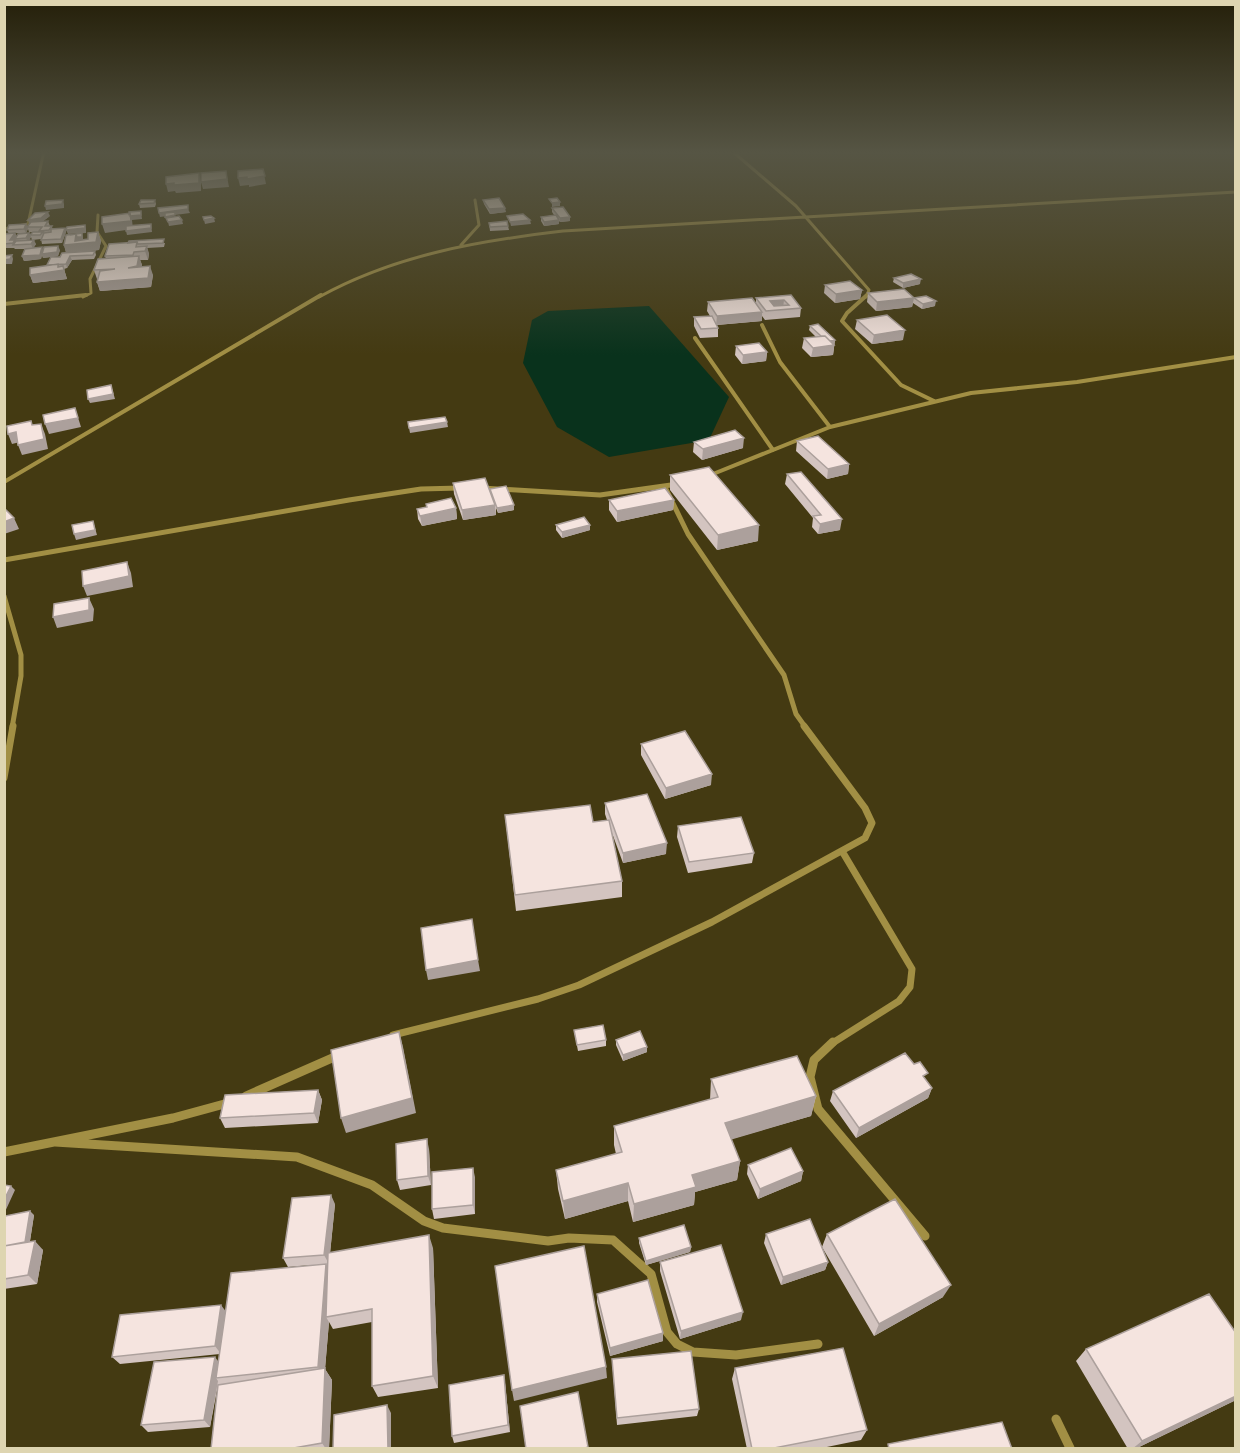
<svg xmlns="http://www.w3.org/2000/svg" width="1240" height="1453" viewBox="0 0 1240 1453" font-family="Cabin,sans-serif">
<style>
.water{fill:#09321c}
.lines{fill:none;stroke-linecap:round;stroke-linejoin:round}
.street-far4{stroke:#a28f44;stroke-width:3}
.street-far3{stroke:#a28f44;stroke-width:4}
.street-far2{stroke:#a28f44;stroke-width:5}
.street-far1{stroke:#a28f44;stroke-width:7}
.street{stroke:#a28f44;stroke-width:9}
.wall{fill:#d3c4c0;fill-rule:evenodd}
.shaded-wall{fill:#aca09c}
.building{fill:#f5e4df;stroke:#aca09c;stroke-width:1.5;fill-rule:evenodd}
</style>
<rect width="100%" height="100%" fill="#443a12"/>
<path class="water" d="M649 306 729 397 709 440 609 457 557 427 523 363 532 320 548 311Z"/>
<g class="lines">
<path class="street-far4" d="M732 151 796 206 869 290 866 297
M4 229 28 224 44 151
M461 245 479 225 475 200
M83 297 91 293 90 279 106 246 97 232 98 215
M319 297C395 255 478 241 563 231L1236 192"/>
<path class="street-far3" d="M867 295 847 313 842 321 901 385 934 401
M4 304 86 295
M762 325 780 362 830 427
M695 338 773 450
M708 476 830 427 971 393 1077 382 1236 357
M4 482 321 295
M676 484H678"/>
<path class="street-far2" d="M665 487 688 534 784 675 796 714 806 728
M482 488 600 495 678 484
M4 560 349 500 421 489 460 488
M4 596 21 655V676L12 728"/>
<path class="street-far1" d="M4 778 13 726
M393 1035 538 999 579 985 712 922 865 838 872 823 865 808 804 726
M831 1044 899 1001 910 987 912 969 842 851"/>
<path class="street" d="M833 1042 814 1060 810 1077 818 1109 925 1236
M246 1096 339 1055
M55 1142 297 1157 372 1185 424 1221 443 1228 548 1241 569 1238 613 1240 651 1274 667 1332 677 1344 693 1352 736 1355 818 1344
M4 1152 173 1118 228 1103
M1056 1419 1070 1448"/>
</g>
<path class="wall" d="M155 200 156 204 155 207 140 208 139 204Z
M483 200 506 212 490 214 484 204Z
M552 208 570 217V221L560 222 559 221V224L544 226 541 221V217L554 215 552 212Z
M50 216 43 221H48L50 226 54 229 65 228 66 232 62 243 42 244 41 239 32 240 31 237 29 240 36 244 33 248 42 247 43 251 60 250 58 256 43 258 42 255 41 259 24 261 22 256 25 249H15L14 248H4V234H9L7 230 26 224 27 227ZM28 229 29 232H39L30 235 29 233 17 237 15 233H26Z
M489 223 508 226 509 230 490 231Z
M98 232 101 241 99 250 87 251H95L96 255 94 259 72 260 67 268 64 269 67 279 33 283 30 275 47 265 66 252 64 245 82 233 83 240 88 239Z
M165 243 164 247 147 248 149 254 148 260H140L142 265 141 267 153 275 151 287 100 291 97 282 98 279H97L94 270 106 259 105 256 109 244Z
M894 278 920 284 903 288 893 282Z
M825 285 862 290 860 299 835 303 824 293Z
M868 293 914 298 935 306 922 309 913 303 912 307 876 311 867 302Z
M791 295 801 308 800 317 765 320 762 316V321L717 325 718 328V337L700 338 694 326V317L710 316 707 311 708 302 756 303V298Z
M857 320 903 340 872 344 855 329Z
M810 326 835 340 833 355 811 357 802 348 804 338 816 337 809 330Z
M736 346 767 352 766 361 742 364 735 355Z
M797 441 849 464 848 474 827 479 796 451Z
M694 442 743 448 702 460 693 452Z
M787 474 840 530 818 534 812 527 813 518 785 484Z
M670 475 758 541 717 550 670 490Z
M453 483 491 493 490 489 514 510 498 513 496 508V515L463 520 454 494Z
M609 500H674L673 510 617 522 609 510Z
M426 504 456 508 457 519 422 526 418 519 417 509 426 507Z
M556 525 590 530 562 538 556 530Z
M641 744 711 785 665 799 641 755Z
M605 803 666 854 623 863 612 833 622 881V897L516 911 505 815 593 822 607 820 605 814Z
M678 826 754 853 752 863 688 873 677 837Z
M574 1030 606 1040V1046L578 1051Z
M616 1040 647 1052 623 1061 616 1045Z
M711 1079 816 1096 811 1116 731 1139 740 1161 737 1180 695 1192 694 1205 633 1222 628 1201 565 1219 558 1189 556 1170 616 1154 614 1145V1126L710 1100Z
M932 1088 928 1098 856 1138 830 1101 833 1091Z
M318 1090 322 1100 318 1123 225 1128 220 1118Z
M429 1149 431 1185 400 1190 397 1180Z
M748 1165 803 1171 801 1181 758 1199 747 1174Z
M475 1177V1214L434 1219 432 1209Z
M335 1204 330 1253 433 1248 438 1388 378 1397 372 1386V1322L333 1329 329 1322 325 1369 332 1380 329 1449H211L218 1385 210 1427 148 1432 141 1425 219 1362 220 1354 120 1364 112 1357 226 1312 311 1265 288 1267 283 1258Z
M34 1215 30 1241 43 1250 37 1284 4 1289V1221Z
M766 1234 828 1262 825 1270 781 1285 764 1243Z
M827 1234 943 1297 874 1336 822 1247Z
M639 1238 691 1247 690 1252 646 1265 639 1243Z
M660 1262 741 1320 680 1339 660 1271Z
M597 1294 663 1333V1341L610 1356 597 1302Z
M1236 1333V1400L1135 1449H1128L1076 1361 1086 1349Z
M612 1359 699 1409 697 1416 617 1425Z
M735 1368 867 1430 861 1440 817 1449H747L732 1379Z
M505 1383 510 1432 454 1443 452 1436Z"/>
<path class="shaded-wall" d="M263 169 266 184 249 187V185L240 186 238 178Z
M226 171 229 187 203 189 201 182V191L176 193 175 191 168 192 166 184 199 173 201 182Z
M63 200 64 204V208L46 210 45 206Z
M560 202V206L552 207V203Z
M505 208 506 212 490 214 489 209Z
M188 209 190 213 160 217 159 213Z
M141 211 142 219 132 220 133 229 105 233 102 224Z
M48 212 50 216 42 222 30 225 28 220Z
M570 217V221L560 222V218Z
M214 218 215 222 205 224 204 220Z
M182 220 183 224 169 226 168 222Z
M530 220 531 224 511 226 510 222Z
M559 220V224L544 226V222Z
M26 224 28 228 26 233 24 229Z
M151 224 152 232 127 235 126 231Z
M85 225 86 229V233L68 234 66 230Z
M65 228 66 232 62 243 61 239Z
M98 232 101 241 99 250 66 253 64 245 76 234 82 233 83 241 96 242Z
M15 233 17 238 15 240 16 244 13 245 10 240Z
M29 233 31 237 28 243 26 238Z
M34 240 36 244 33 249 31 244Z
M58 246 60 250 58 256 43 258 42 255 41 259 24 261 22 256 42 247 43 251Z
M147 246 149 254 148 260 145 251Z
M12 255 13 259 12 264H4V260Z
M70 256 72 260 67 268 66 264Z
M139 256 142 265 139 275 128 268Z
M58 264 60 270 63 266 67 279 33 283 30 275Z
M150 266 153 275 151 287 100 291 97 282Z
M921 279 920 284 903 288V283Z
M862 290 860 299 835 303 836 294Z
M914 298 912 307 876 311 877 302Z
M784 300 783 309 769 310 770 301Z
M936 301 935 306 922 309 923 304Z
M762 312V321L716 325 717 316Z
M905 330 903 340 872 344 874 335Z
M835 340 833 355 811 357 813 348 826 342Z
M767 352 766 361 742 364 743 355Z
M111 385 115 399 90 403 88 399Z
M75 408 81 427 49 434 45 424Z
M447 422 448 427 410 433 409 428Z
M41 424 45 434 48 449 22 455 18 445Z
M16 432 20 442 12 444 8 434Z
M744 438 743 448 702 460 703 449Z
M849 464 848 474 827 479 828 469Z
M674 500 673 510 617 522V511Z
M495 505 496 515 463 520 462 510Z
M514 505V510L498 513 497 508Z
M456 508 457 519 422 526 420 516Z
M14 518 19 529 4 534V522Z
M842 519 840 530 818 534 820 524Z
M93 521 97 535 76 540 74 534Z
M590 525V530L562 538V532Z
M759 525 758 541 717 550 718 535Z
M127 562 131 573 133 587 87 596 83 586Z
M89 598 94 609 93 621 57 628 53 617Z
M712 774 711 785 665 799 666 788Z
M667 843 666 854 623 863V853Z
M478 960 480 971 428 980 426 970Z
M399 1032 403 1047 416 1113 346 1133 341 1118Z
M647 1047V1052L623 1061V1055Z
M932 1088 928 1098 856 1138 859 1128Z
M318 1090 322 1100 318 1123 314 1113Z
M816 1096 811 1116 723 1142 725 1123Z
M427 1139 429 1149 431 1185 428 1176Z
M740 1161 737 1180 695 1192 694 1205 633 1222 634 1204 692 1175Z
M473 1168 475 1177V1214L473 1205Z
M803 1171 801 1181 758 1199 760 1189Z
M628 1183V1201L565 1219 563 1201Z
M11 1186 15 1190 4 1214V1200Z
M331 1195 335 1204 329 1264 324 1255Z
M30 1211 34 1215 29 1247 5 1253Z
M429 1235 433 1248 438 1388 433 1376Z
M35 1241 43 1250 37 1284 28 1275Z
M691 1247 690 1252 646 1265V1261Z
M828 1262 825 1270 781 1285 783 1277Z
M326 1264 333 1277 326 1317 329 1322 325 1369 332 1380 329 1449H326L322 1443 324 1379 318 1367Z
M951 1285 943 1297 874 1336 879 1324Z
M221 1305 227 1313 221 1354 215 1346Z
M743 1312 741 1320 680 1339 681 1331Z
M663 1333V1341L610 1356V1348Z
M215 1357 221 1365 216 1378 218 1381 210 1427 204 1420Z
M606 1367 607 1378 514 1401 512 1390Z
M504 1375 505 1383 510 1432 508 1425Z
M1236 1396V1400L1135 1449H1132L1142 1441Z
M387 1405 391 1413V1449H388Z"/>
<path class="building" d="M263 169 265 176 247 179V177L238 178V171Z
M226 171 227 179 201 182V173Z
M199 173V183L174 185V183L166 184V177Z
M499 198 505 208 489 209 483 200Z
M557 198 560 202 552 203 549 199Z
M63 200 62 204 45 206 46 201Z
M141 200H155L154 203 139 204Z
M188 205V209L159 213 158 208Z
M563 207 570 217 560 218 552 208Z
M141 211V215L130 216V213L129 214V212Z
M48 212 41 218 28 220 35 213Z
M175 212V215L165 217V213Z
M130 213 131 221 102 224V217Z
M523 214 530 220 510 222 507 216Z
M556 215 559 220 544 222 541 217Z
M179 216 182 220 168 222 166 218Z
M211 216 214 218 204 220 203 217Z
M48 221 45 226H52L49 230 39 231 42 227H27L31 222Z
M507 221 508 226 490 227 489 223Z
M26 224 24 229 7 230 9 225Z
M151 224V228L126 231V226Z
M85 225V228L66 230 67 227Z
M65 228 61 239 41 240 44 233 51 232V229Z
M33 232H43L40 235H30Z
M98 232 96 242 64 245 66 235 76 234 75 241 88 239V233Z
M15 233 10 240H15L13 243 4 244V234Z
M29 233 26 238 15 239 18 234Z
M82 233V237H77L76 234 70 235Z
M164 239 163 243 138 244 137 242 128 243 129 241Z
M34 240 31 244 13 245 16 241Z
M137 242 136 247 147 246 145 251 134 252 133 255 105 256 109 244Z
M58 246 57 252 42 254 44 247Z
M42 247 40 255 22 256 25 249Z
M95 251 93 255 70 256 66 264 47 265 51 257H60L62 253Z
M12 255 10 259 4 260V256Z
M139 256 137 266 128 268 150 266 148 278 97 282 100 271 115 269 94 270 98 259Z
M58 264V267L63 266 64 270 30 275V268Z
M911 274 921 279 903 283 894 278Z
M850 281 862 290 836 294 825 285Z
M904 289 914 298 877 302 868 293Z
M791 295 801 308 766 311 756 298ZM784 300 789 305 774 306 770 301Z
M926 296 936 301 923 304 914 298Z
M752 298 762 312 717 316 708 302Z
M887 315 905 330 874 335 857 320Z
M712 316 718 328 701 329 694 317Z
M818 324 835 340 830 341 825 336H821L810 326Z
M825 336 834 345 813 348 804 338Z
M759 343 767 352 743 355 736 346Z
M111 385 113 394 88 399 87 390Z
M75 408 78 418 45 424 43 415Z
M445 417 447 422 409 428 408 422Z
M31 421 32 425 41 424 44 439 18 445 16 432 8 434 7 426Z
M735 430 744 438 703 449 694 442Z
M818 436 849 464 828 469 797 441Z
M709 467 759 525 718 535 670 475Z
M801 472 842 519 820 524 813 516 821 515 787 474Z
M485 478 495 505 462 510 453 483Z
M506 486 514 505 497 508 490 489Z
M665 488 674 500 617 511 609 500Z
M451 498 456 508 420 516 417 509 427 507 426 504Z
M4 508 14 518 4 522Z
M584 517 590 525 562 532 556 525Z
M93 521 95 530 74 534 72 525Z
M127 562 129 576 83 586 82 571Z
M89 598V610L53 617 54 604Z
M685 731 712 774 666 788 641 744Z
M647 794 667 843 623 853 605 803Z
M590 805 593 822 609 820 622 881 515 895 505 815Z
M741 817 754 853 689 862 678 826Z
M472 919 478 960 426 970 421 928Z
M603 1025 606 1040 577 1045 574 1030Z
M640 1031 647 1047 623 1055 616 1040Z
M399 1032 412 1098 341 1118 331 1050Z
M905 1053 914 1064 920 1062 928 1073 923 1076 932 1088 859 1128 833 1091Z
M797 1056 816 1096 725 1123 740 1161 692 1175 696 1187 634 1204 628 1183 563 1201 556 1170 622 1152 614 1126 718 1097 711 1079Z
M318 1090 314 1113 220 1118 225 1095Z
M427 1139 428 1176 397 1180 396 1144Z
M791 1148 803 1171 760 1189 748 1165Z
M473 1168V1205L432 1209V1172Z
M4 1185 11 1186 4 1200Z
M331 1195 324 1255 283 1258 292 1198Z
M895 1199 951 1285 879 1324 827 1234Z
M30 1211 25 1242 4 1246 5 1216Z
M810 1219 828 1262 783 1277 766 1234Z
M684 1225 691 1247 646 1261 639 1238Z
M429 1235 433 1376 372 1386V1309L326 1317 328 1253Z
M35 1241 28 1275 4 1279V1246Z
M721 1245 743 1312 681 1331 660 1262Z
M584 1246 606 1367 512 1390 495 1266Z
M326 1264 318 1367 216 1378 231 1273Z
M648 1280 663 1333 610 1348 597 1294Z
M1209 1294 1236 1333V1396L1142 1441 1086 1349Z
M221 1305 215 1346 112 1357 120 1315Z
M843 1348 867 1430 769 1449H752L735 1368Z
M691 1351 699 1409 617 1418 612 1359Z
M215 1357 204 1420 141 1425 154 1362Z
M325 1368 322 1443 288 1449H211L218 1385Z
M504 1375 508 1425 452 1436 449 1385Z
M578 1392 588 1447 582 1449H526L520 1406Z
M387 1405 388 1449H333L334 1415Z
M1002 1422 1012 1449H889L888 1444Z"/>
<linearGradient id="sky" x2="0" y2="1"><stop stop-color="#25200a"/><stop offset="0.43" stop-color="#565544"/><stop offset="1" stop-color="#565544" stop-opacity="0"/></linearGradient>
<rect width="1240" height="355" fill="url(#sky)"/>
<rect width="1240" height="1453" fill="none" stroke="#ded5b1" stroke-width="12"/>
</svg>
